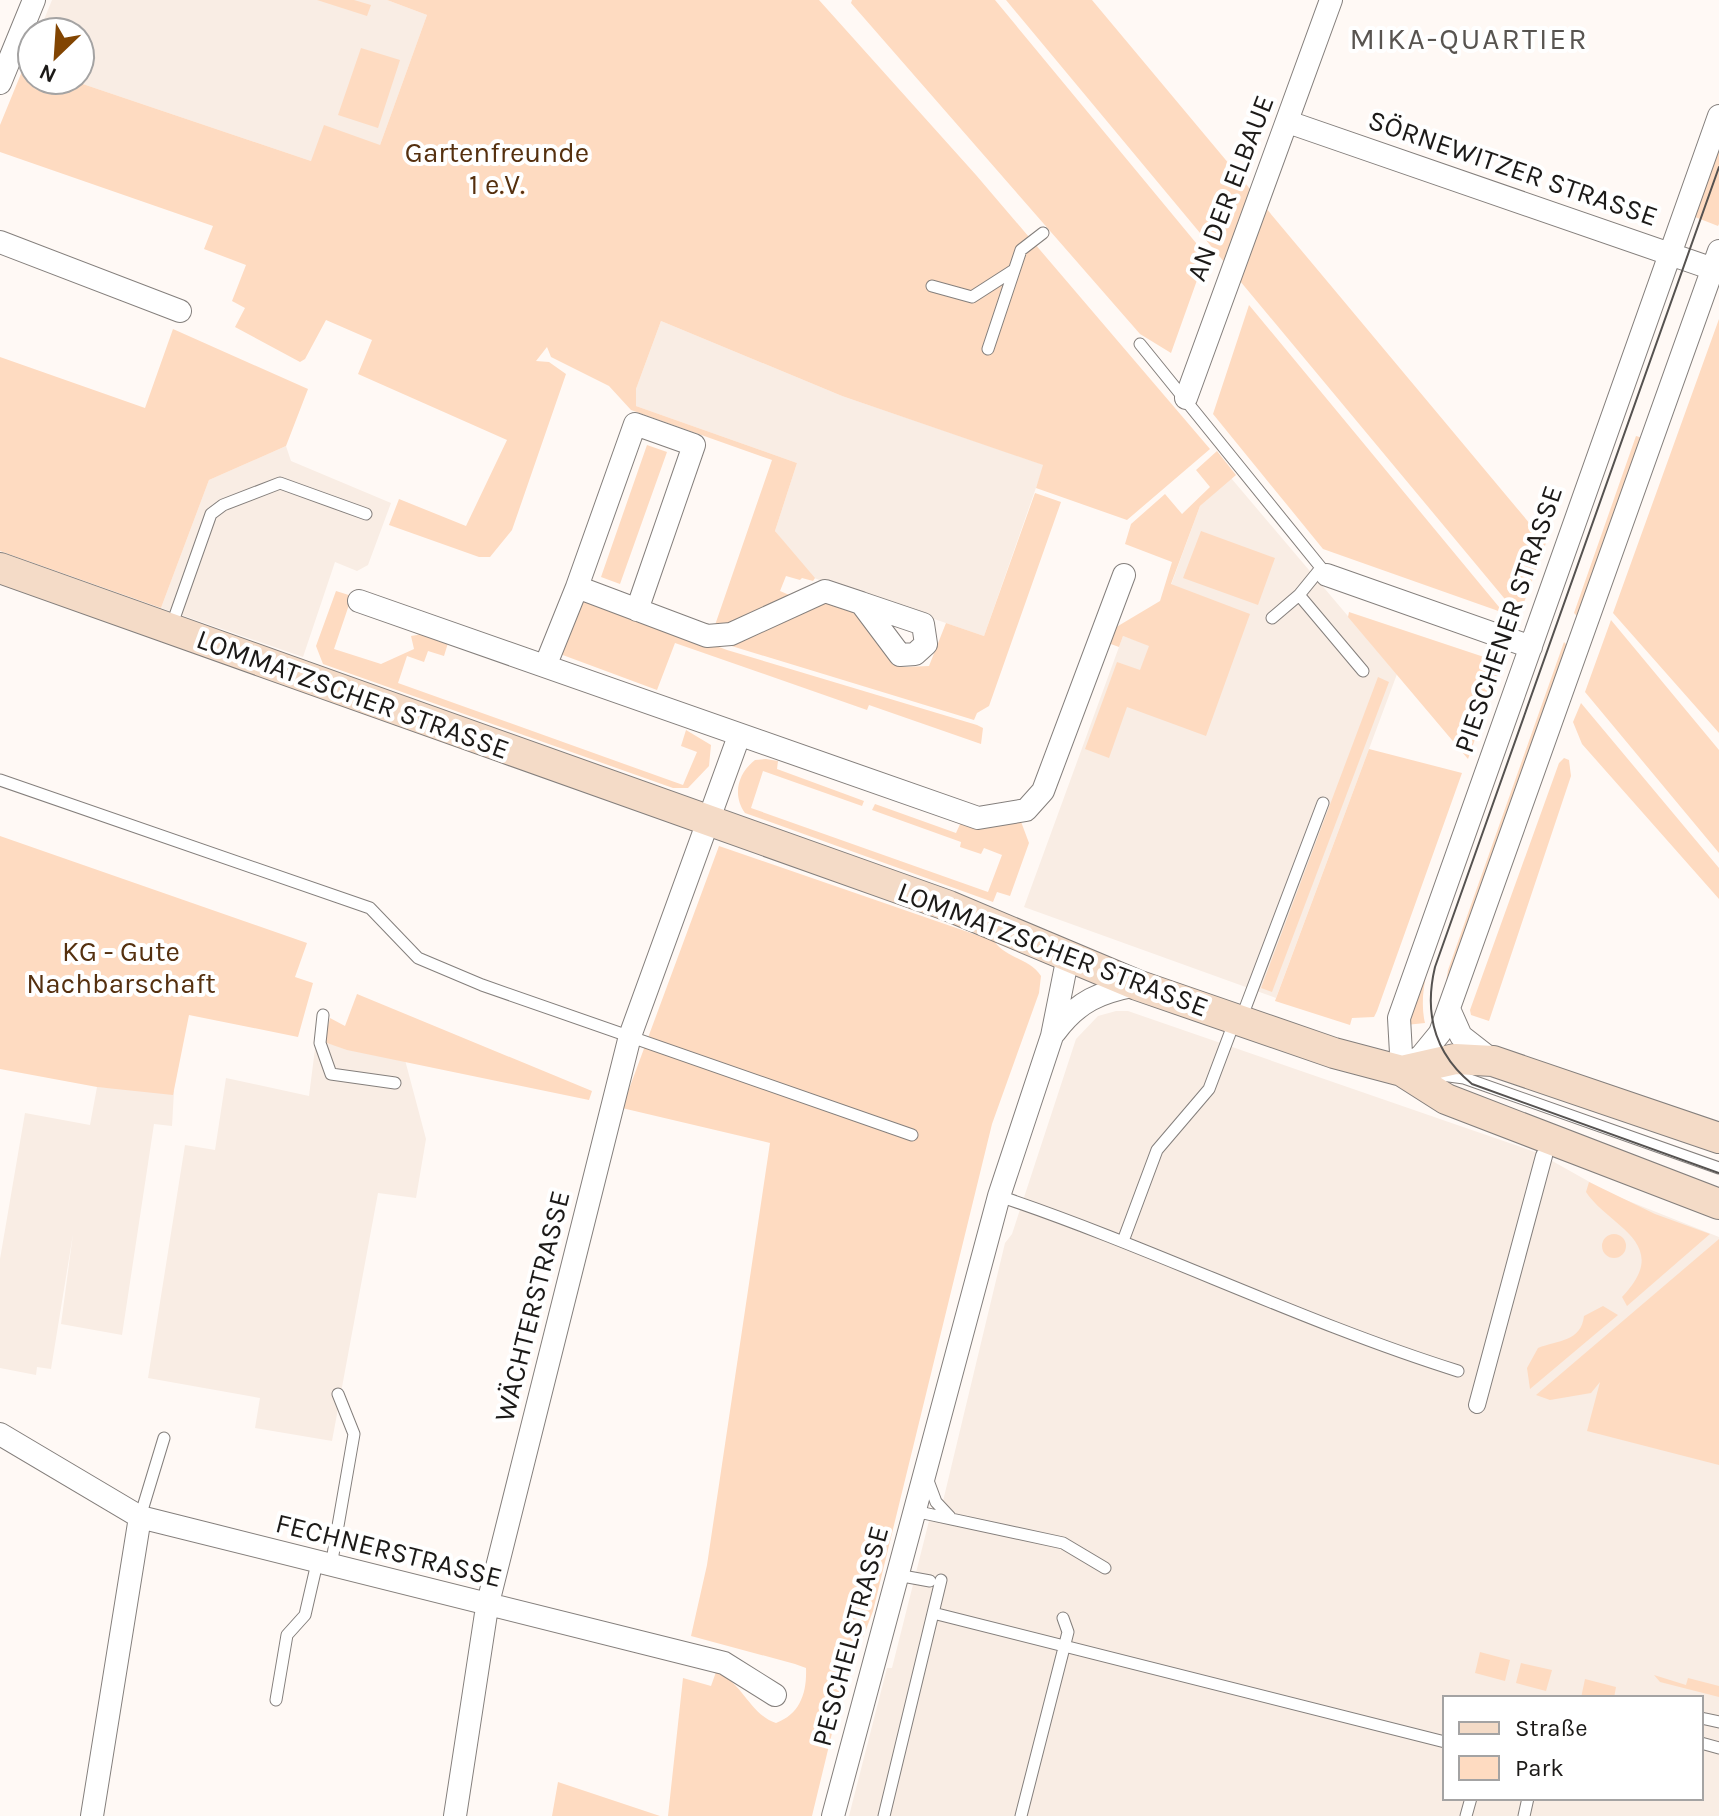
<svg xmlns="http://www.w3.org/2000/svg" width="1719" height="1816" viewBox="0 0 1719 1816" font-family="Karla,sans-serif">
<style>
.built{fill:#f9ede4;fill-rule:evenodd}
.green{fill:#fedbc1}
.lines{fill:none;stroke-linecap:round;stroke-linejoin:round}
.service-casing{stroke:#847f7c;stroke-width:13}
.pedestrian-casing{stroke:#847f7c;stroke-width:18}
.minor-casing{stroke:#847f7c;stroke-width:24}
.secondary-casing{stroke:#847f7c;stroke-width:32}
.service{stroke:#fff;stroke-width:11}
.pedestrian{stroke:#fff;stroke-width:16}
.minor{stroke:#fff;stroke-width:22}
.secondary{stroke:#f4dbc7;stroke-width:30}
.tram{stroke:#555250;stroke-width:2}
.labels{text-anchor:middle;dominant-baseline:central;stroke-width:8;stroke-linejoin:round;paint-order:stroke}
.park-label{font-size:28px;fill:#55300f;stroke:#fff}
.street-label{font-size:28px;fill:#1c1a18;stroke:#fff}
.neighbourhood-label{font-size:30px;letter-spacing:2px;fill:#585450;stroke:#fff}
</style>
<rect width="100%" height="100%" fill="#fff9f5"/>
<path class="built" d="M52 0H387L427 15 380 145 311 161 71 80H80V32H39Z
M661 321 842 396 1044 465 984 636 811 577 775 531 797 463 636 406V389Z
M286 446 291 461 391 503 368 565 357 571 335 562 303 657 161 608 209 480Z
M1231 478 1397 674 1276 998 1024 907 1123 636 1149 645 1200 506Z
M1116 1011H1128L1538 1153 1611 1194 1719 1237V1816H849L887 1668H892L929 1521 938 1522 1005 1243 1012 1234 1076 1039 1098 1016ZM1445 1698H1701V1798H1445Z
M316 1041 405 1060 426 1139 416 1198 378 1193 332 1441 255 1428 260 1398 148 1378 185 1145 215 1150 226 1078 309 1096Z
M97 1087 174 1091 172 1126 154 1124 122 1335 61 1324 73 1234 51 1369 37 1367 36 1375 0 1368V1259L25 1113 90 1125Z"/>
<path class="green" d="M317 0H354L371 5 367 16Z
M387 0H819L976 175 1210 449 1127 520 1036 488 1043 465 842 396 661 321 636 389V406L797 463 775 531 815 578 813 581 802 578 800 580 786 576 780 591 794 597 759 617 714 628 772 460 631 410 609 386 551 357 547 347 536 361 549 362 566 374 512 530 490 557H479L389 525 399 499 466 526 507 440 358 374 372 340 326 320 305 359 300 362 235 327 245 308 232 301 246 265 204 249 213 226 0 152V125L25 64 32 66V80H71L311 161 324 125 380 145 427 15Z
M852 0H995L1206 255 1171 353 1140 334 851 3Z
M1006 0H1092L1546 543 1519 616Z
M361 48 400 60 378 128 338 115Z
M1719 132V224L1718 226 1690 215Z
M1249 305 1504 613 1323 549 1213 414Z
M1719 319V733L1613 613Z
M173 329 308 389 286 446 209 480 161 608 0 551V357L145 408Z
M1636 436 1643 438 1579 618 1574 613Z
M647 445 667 452 620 584 601 577Z
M1217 451 1236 475 1200 506 1171 584 1250 614 1206 736 1127 707 1109 758 1085 749 1117 662 1140 670 1149 646 1123 636 1119 647 1108 643 1113 629 1160 601 1172 562 1125 544 1131 524 1165 494 1182 514 1210 487 1196 470Z
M1035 493 1061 502 989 706 977 713 974 720 712 640 829 602 863 614 903 667 929 666 946 623 984 636Z
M1201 531 1275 558 1258 605 1183 578Z
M336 591 352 596 334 649 381 664 414 649 411 636 428 633 448 643 444 656 428 651 424 662 407 656 398 683 683 785 697 752 681 746 686 730 711 745 709 766 688 788H673L323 664 316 646Z
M589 598 727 650 977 725 983 728 981 744 869 705 867 710 675 643 657 690 560 654 578 602Z
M1349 612 1502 663 1468 759 1348 617Z
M1546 620 1550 625 1528 690 1524 689 1526 694 1465 867 1462 866 1463 871C1448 913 1414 979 1425 1023L1406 1025Z
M1611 620 1719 750V853L1585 692Z
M1564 642 1569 647 1443 1000 1448 970Z
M1378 677 1389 682 1272 992 1261 988Z
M1581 703 1719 868V899L1582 744 1573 722Z
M1369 749 1462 773 1377 1011 1374 1017 1352 1018 1350 1025 1275 1001Z
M1564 758 1569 760 1571 776 1489 1021 1471 1015 1470 1010 1559 763Z
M766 759 778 761 777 769 864 801 862 806 763 771 751 808 988 892 1002 855 984 848 981 854 960 847 961 842 872 810 875 804 956 833 961 822 1020 819 1029 843 1010 896 997 892 993 902 745 813C732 795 738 773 755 760Z
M0 836 307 943 295 977 313 983 298 1037 189 1015 173 1095 97 1087 0 1069Z
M719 846 994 941C1007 959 1029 958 1041 976L1039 993 992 1124 873 1611 841 1696 812 1816H668L683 1678 711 1686 716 1672C743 1682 749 1714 776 1723 800 1714 807 1693 806 1668L795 1664 691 1636 707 1565 770 1143 622 1108Z
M357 994 592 1091 589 1100 347 1050 324 1042 330 1018 345 1026Z
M1589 1182 1655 1214 1710 1234 1627 1306 1622 1297C1674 1243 1609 1227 1586 1192Z
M1602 1246a12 12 0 1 1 24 0a12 12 0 1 1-24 0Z
M1719 1239V1465L1587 1431 1600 1382 1591 1393 1550 1400 1536 1395Z
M1603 1306 1618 1315 1530 1389 1527 1368 1538 1348C1558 1340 1581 1342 1584 1316Z
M1480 1652 1510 1660 1505 1681 1475 1673Z
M1521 1663 1552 1670 1546 1691 1516 1683Z
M1654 1675 1686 1685 1688 1678 1719 1686V1697L1660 1682Z
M1585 1679 1616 1687 1614 1698H1581Z
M558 1782 660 1816H552Z"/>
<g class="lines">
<g class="service-casing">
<path id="service" d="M932 286 972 297 1014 270
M1140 344 1327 575
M988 349 1021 250 1043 233
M1299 595 1363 671
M1272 618 1299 595 1321 568
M171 627 211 514 223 505 280 483 366 514
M0 780 370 908 418 958 482 985 912 1135
M323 1015 320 1043 331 1074 395 1083
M1241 1019 1323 803
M1434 1074 1464 1078 1719 1168
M999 1196C1154 1248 1302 1322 1458 1371
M1123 1241 1157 1150 1209 1089 1235 1020
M927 1478 936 1502 950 1517
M914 1511 1063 1543 1105 1568
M140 1517 164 1438
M331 1566 354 1434 338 1394
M897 1575 930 1581
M933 1613 1445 1742
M276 1700 287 1635 305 1615 317 1563
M1701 1718 1719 1722
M1701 1743 1719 1748
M884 1816 941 1580
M1021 1816 1068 1632 1063 1618
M1466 1816 1471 1798
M1524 1816 1528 1798"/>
</g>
<g class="pedestrian-casing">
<path id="pedestrian" d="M1477 1405 1544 1156"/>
</g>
<g class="minor-casing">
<path id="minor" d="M0 83 34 0
M1719 116 1399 1018 1402 1071 1422 1055 1440 1033 1719 251
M1288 122 1719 271
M0 242 180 311
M1186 398 1331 0
M1327 575 1531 647
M577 587 635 424 694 445 637 610
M359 601 978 818 1026 810 1043 791 1124 575
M546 664 577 587 707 636 731 634 825 591 861 603 900 655 915 654 926 644 923 624 861 603
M1449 1009 1461 1036 1493 1061
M1055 1032C1078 1001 1100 992 1137 985
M0 1434 140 1517 724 1663 775 1695
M92 1816 140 1517
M455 1816 487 1607 630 1036 739 736
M833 1816 999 1196 1052 1036 1068 956"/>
</g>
<g class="secondary-casing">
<path id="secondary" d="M0 568 949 906 1137 985 1334 1053 1402 1071 1446 1099 1719 1204
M1402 1071 1455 1059 1493 1061 1719 1138"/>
</g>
<use href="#service" class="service"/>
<use href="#pedestrian" class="pedestrian"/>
<use href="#minor" class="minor"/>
<use href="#secondary" class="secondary"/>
<path class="tram" d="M1719 167 1435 967C1424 1013 1434 1053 1472 1084L1719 1173"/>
</g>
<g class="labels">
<g class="park-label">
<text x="497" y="152">Gartenfreunde<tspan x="497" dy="32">1 e.V.</tspan></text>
<text x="121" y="951">KG - Gute<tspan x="121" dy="32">Nachbarschaft</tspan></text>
</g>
<g class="street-label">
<text transform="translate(1513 168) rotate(19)">SÖRNEWITZER STRASSE</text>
<text transform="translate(1230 188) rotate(-69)">AN DER ELBAUE</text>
<text transform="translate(1508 619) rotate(-71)">PIESCHENER STRASSE</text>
<text transform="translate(353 694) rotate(20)">LOMMATZSCHER STRASSE</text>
<text transform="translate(1053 949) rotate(21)">LOMMATZSCHER STRASSE</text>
<text transform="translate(532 1306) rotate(-76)">WÄCHTERSTRASSE</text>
<text transform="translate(389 1550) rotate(14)">FECHNERSTRASSE</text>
<text transform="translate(850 1636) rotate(-75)">PESCHELSTRASSE</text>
</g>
<g class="neighbourhood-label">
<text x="1469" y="39">MIKA-QUARTIER</text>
</g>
</g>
<rect x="1443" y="1696" width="260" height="104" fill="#ffffff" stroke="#a4a3a3" stroke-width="2"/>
<rect x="1459" y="1722" width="40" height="12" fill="#f4dbc7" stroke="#a4a3a3" stroke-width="2"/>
<text x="1515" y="1736" font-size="24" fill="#1c1a18">Straße</text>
<rect x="1459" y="1756" width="40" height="24" fill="#fedbc1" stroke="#a4a3a3" stroke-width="2"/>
<text x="1515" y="1776" font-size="24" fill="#1c1a18">Park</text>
<g transform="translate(56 56) rotate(205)"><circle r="38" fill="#ffffff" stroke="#a4a3a3" stroke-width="2"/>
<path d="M0-6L14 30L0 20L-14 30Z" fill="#824502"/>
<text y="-12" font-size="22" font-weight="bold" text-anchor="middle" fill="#1c1a18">N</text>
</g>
</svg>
